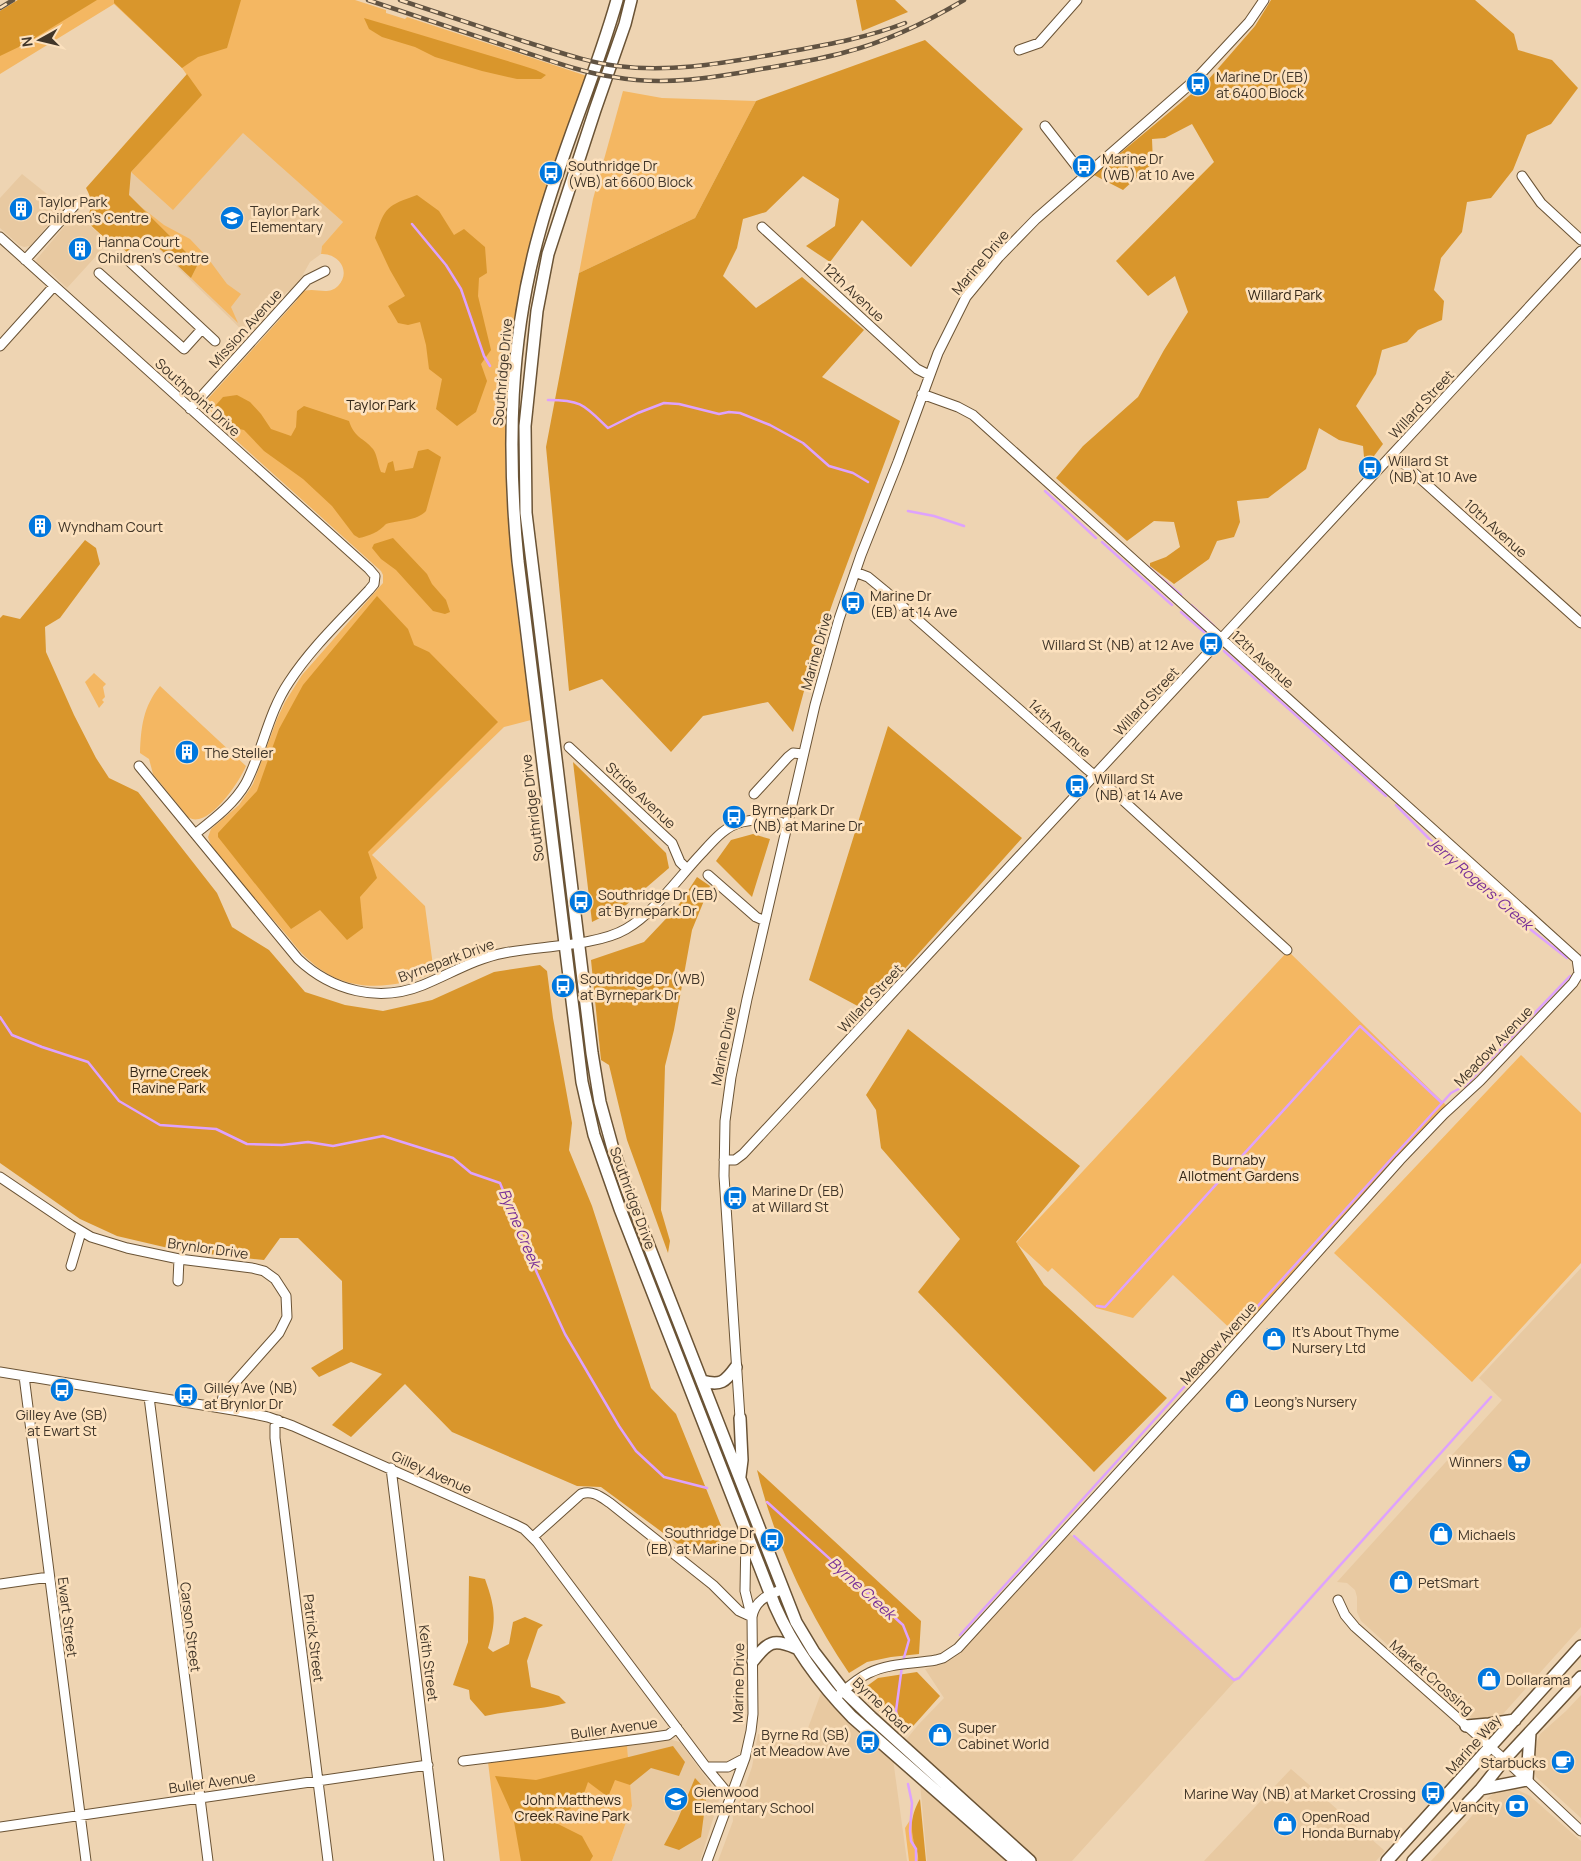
<svg xmlns="http://www.w3.org/2000/svg" width="1581" height="1861" viewBox="0 0 1581 1861" font-family="Manrope,sans-serif">
<style>
.built{fill:#e8c9a1}
.green{fill:#f4b762}
.forest{fill:#d9962c}
.lines{fill:none;stroke-linecap:round;stroke-linejoin:round}
.stream{stroke:#dea2fd;stroke-width:2.5}
.minor-casing{stroke:#6a5335;stroke-width:11}
.major-casing{stroke:#6a5335;stroke-width:14}
.minor{stroke:#fff;stroke-width:9}
.major{stroke:#fff;stroke-width:11}
.rail-casing{stroke:#615342;stroke-width:4.5}
.rail{stroke:#fce1be;stroke-width:2.5;stroke-dasharray:8;stroke-linecap:butt}
.labels{text-anchor:middle;dominant-baseline:central;stroke-width:5;stroke-linejoin:round;paint-order:stroke}
.poi-label{font-size:14px;fill:#413629;stroke:#fce1be;text-anchor:start}
.street-label{font-size:14px;fill:#413629;stroke:#fce1be}
.park-label{font-size:14px;fill:#342717;stroke:#fce1be}
.water-label{font-size:15px;font-style:italic;fill:#783098;stroke:#fce1be}
</style>
<rect width="100%" height="100%" fill="#eed4b2"/>
<path class="built" d="M202 95 343 222 322 246 321 254 310 262 297 285 293 289 287 292 248 336 105 197Z
M22 174 62 206 60 211 55 217 30 246 24 247 19 245 0 228V198Z
M81 218 109 242 67 288 50 272 44 271 38 265 36 260 69 221Z
M1581 1268V1627L1503 1714 1496 1718 1478 1721 1466 1715 1361 1621 1357 1612V1597L1355 1590 1347 1583 1337 1582 1502 1400 1479 1378Z
M1069 1533 1235 1681 1072 1861H1038L905 1741 918 1725 944 1698 925 1669 943 1664 955 1657Z
M821 1693 850 1723 893 1759 907 1861H718L733 1821 732 1808 740 1800 752 1767 758 1734 801 1747Z
M1581 1695V1818L1536 1777 1533 1767 1532 1755 1540 1734 1566 1711Z
M672 1740 680 1742 719 1796V1800L700 1861H612L632 1806 627 1745Z
M1291 1769 1385 1851 1376 1861H1204Z
M920 1783 1006 1861H927Z
M1514 1788 1530 1796 1581 1841V1861H1431L1490 1796 1498 1790Z"/>
<path class="green" d="M18 0H355L386 10V13L405 19 407 17 587 76 512 349C507 394 504 440 506 486 509 564 522 642 531 720L504 727 372 855 425 906 434 973C391 990 345 994 309 960 299 952 292 941 284 932 273 919 262 908 251 895 238 879 213 856 208 837L211 829 239 805 253 784 277 719 285 702 302 675 383 583V575L381 571 207 414 204 408 205 402 297 300 300 293C313 285 327 297 338 286 352 271 338 253 321 254L322 246 343 222 243 133 173 210 131 172 201 95 182 68 114 4 0 74V11Z
M623 91 662 98 756 101 695 218 579 273 593 199Z
M141 207 164 225 190 239 207 257 227 284 241 294 231 307 238 323 191 278 198 264Z
M94 673 106 684 103 687 105 697 102 700 104 702 99 708 85 682Z
M160 686 246 766C240 781 207 831 188 817L153 774 149 759 140 753C141 727 143 707 160 686Z
M1288 951 1446 1105 1237 1335 1173 1275 1133 1318 1096 1308 1052 1268 1048 1272 1016 1243Z
M1521 1055 1581 1113V1263L1472 1382 1334 1253Z
M627 1745 632 1806 612 1861H500L488 1762Z
M912 1817 913 1839 917 1848 918 1861H909L905 1828Z"/>
<path class="forest" d="M18 0H97L25 44 0 56V11Z
M114 0H241L227 48 198 57 182 68 114 3Z
M856 0H895L908 12 862 31Z
M1271 0H1475L1514 34 1518 50 1552 60 1578 88 1551 124 1527 135 1513 170 1491 198 1467 202 1462 232 1441 258 1434 290 1444 301 1442 320 1418 330 1407 342 1382 350 1376 374 1356 406 1383 444 1365 468 1363 446 1339 440 1319 428 1306 469 1268 498 1237 501 1240 522 1234 537 1217 541 1209 559 1174 584 1150 566V563L1166 557 1180 547 1174 522 1154 521 1127 541 1056 478 1083 446 1138 397 1164 350 1188 312 1175 276 1148 296 1116 261 1214 162 1192 124 1165 138 1152 139 1153 163 1123 190 1094 175 1208 80 1255 26Z
M364 18C421 35 479 52 536 70L546 75 541 79H517L482 71 435 57 415 47 382 37 369 29Z
M925 40 1023 129 911 267 862 220 830 262 806 246 835 226 839 199 803 176 766 212 743 219 737 248 723 276 756 308 802 277 864 330 822 377 900 421 834 599 811 665 793 732 768 702 703 716 671 752 602 679 569 691 546 447 579 273 695 218 756 101Z
M187 74 202 95 131 172 129 195 198 264 191 278 145 235 127 252 112 240 109 242 85 220C93 208 93 201 86 188Z
M417 195 439 211 454 235 464 229 485 247 487 273 479 278 478 296 491 350 481 364 487 381 476 412 457 426 436 409 442 379 429 369 426 345 420 322 408 325 398 323 388 306 405 296 390 270 375 238C385 206 387 206 417 195Z
M237 395 250 402 261 414 271 429 291 436 296 427 297 411 304 406 349 421C355 439 363 437 373 449 377 454 378 465 381 472L385 473 388 463 393 461 395 471 413 468 418 451 428 449 441 457 426 511C417 521 398 520 386 524 379 532 369 536 359 538L354 535 332 506 303 479 264 451 244 430 235 428 220 420 216 405 223 397Z
M393 538 427 574 432 584 446 600 450 612 445 614 433 611 396 570 381 559 372 548 374 544Z
M85 540 96 548 100 564 60 618 45 627 46 652 74 715 96 758 109 778 138 792 217 893 232 927 269 950 305 992 345 1005 383 1011 432 1000 494 972 540 965 547 971 553 1018 572 1123 569 1150 592 1206 651 1388 676 1414 728 1543 689 1552 601 1487 577 1486 452 1432 405 1384 351 1437 332 1425 382 1374 351 1362 319 1377 311 1368 343 1349 342 1281 298 1238H280L264 1260 181 1251 117 1236 80 1219 0 1163V618L3 615 20 619Z
M377 596 408 629 414 645 429 652 498 722 368 852 377 878 360 897 363 928 347 940 320 910 291 929 218 837V833L257 791 279 729 303 685Z
M888 726 1022 838 867 1011 809 980Z
M573 762 666 853 669 868 626 905 592 922Z
M753 834 770 839 752 897 716 861 731 840Z
M697 877 710 886 692 930 674 1030 665 1066 661 1210 670 1241 668 1253 627 1140 609 1065 601 1060 591 960 644 942 678 906Z
M908 1029 1080 1166 1016 1242 1044 1285 1167 1398 1094 1472 918 1292 960 1239 881 1148 876 1110 866 1095Z
M757 1470 921 1621 919 1654 891 1657 867 1662 849 1673C807 1611 775 1543 757 1470Z
M469 1576 485 1579C495 1607 497 1620 488 1648L493 1652 509 1644 513 1622 525 1617 543 1625 538 1629 527 1661 531 1687 559 1696 566 1703C539 1710 512 1710 485 1716L470 1699 469 1690 453 1685 468 1642Z
M917 1672 940 1696 906 1734 864 1697 867 1686 878 1678Z
M673 1746 685 1762 679 1776 651 1768 630 1785 615 1780 608 1797 588 1782 583 1796 556 1823 582 1836 593 1856 590 1861H521L513 1816 495 1776 536 1780Z
M695 1778 707 1791 701 1837 679 1850 664 1845 677 1821Z
M920 1799 926 1861H918C919 1851 914 1847 913 1838 910 1823 913 1811 920 1799Z"/>
<g class="lines">
<path class="stream" d="M412 224 446 265 461 289 484 356 490 366
M548 400C582 400 584 405 608 428L638 413 664 403 679 404 719 414 729 412 740 413 770 425 803 443 829 466 853 473 868 482
M1045 491 1096 538
M908 511 934 516 964 526
M1102 542 1172 605
M1147 566 1181 595
M1191 605 1214 626
M1181 612 1211 638
M1224 651 1386 796
M1396 805 1450 860 1478 881 1521 922 1567 958
M0 1017 12 1035 42 1047 88 1062 119 1101 160 1125 216 1129 247 1144 282 1145 308 1142 333 1146 383 1136 453 1158 471 1173 500 1183 537 1273 565 1334 619 1426 636 1451 664 1477 707 1488
M1097 1306 1105 1307 1360 1026 1441 1102
M1189 1382 1451 1093 1466 1085 1570 976
M767 1502 903 1625 909 1640 903 1661
M1074 1536 1234 1680 1239 1678 1491 1397
M960 1635 1185 1386
M899 1725 896 1711 902 1666
M908 1784 912 1803 910 1831 911 1841 916 1849V1861"/>
<g class="minor-casing">
<path id="minor" d="M1019 50 1039 43 1077 0
M1045 126 1084 176
M1522 176 1541 203 1581 240
M762 227 917 369 929 375
M0 237 369 569 375 576 374 584 369 590C342 619 311 648 289 682 268 713 263 750 246 783 234 804 214 819 195 834
M25 260 75 205
M129 261 215 341
M99 273 184 349 202 329
M0 346 54 286
M922 394 958 407 973 415 1577 959
M190 409 307 280 325 271
M1393 454 1581 623
M855 572 868 577 885 591 1088 770 1103 782 1287 950
M569 747 672 843 680 862 687 869
M139 766 298 959C332 991 379 1003 423 985 450 974 476 958 504 953 539 946 597 946 626 929 654 913 679 877 701 854 713 841 725 826 742 822 758 818 772 820 787 824
M754 794 788 757 793 753 803 754
M708 875 756 917 765 921
M724 1160H735L743 1154 1581 251
M0 1177 71 1225 91 1237 127 1248 179 1259 252 1268 264 1271 275 1279 286 1296 287 1317 279 1333 223 1396 221 1408
M71 1266 81 1232
M178 1281 179 1259
M0 1372 239 1411 268 1417 293 1426 514 1524 524 1529 537 1542 706 1767 730 1796
M24 1376 86 1861
M149 1397 208 1861
M740 1418 724 1176 725 1121 731 1077 747 999 815 705 839 619 861 555 898 462 938 353 966 297 999 257 1036 219 1196 79 1249 22 1264 0
M278 1420 275 1426V1438L328 1861
M391 1468 439 1861
M746 1534 745 1591 751 1615
M533 1537 581 1494C593 1490 601 1497 610 1503L713 1585 739 1611 752 1617
M0 1584 49 1577
M1338 1600 1345 1615 1355 1627 1513 1767 1581 1831
M840 1694C849 1686 858 1678 869 1673 889 1663 914 1664 936 1660L943 1658 958 1648 1215 1367 1400 1160 1444 1114 1480 1081 1573 983 1579 973 1577 959
M463 1761 647 1738 668 1735 677 1728
M706 1767H728L745 1758
M0 1827 428 1765
M707 1861 745 1758 751 1731 753 1714 752 1617C755 1600 768 1595 783 1589"/>
</g>
<g class="major-casing">
<path id="major" d="M617 0C595 78 561 152 540 230 509 339 507 449 518 561L582 1082 594 1135 620 1209 775 1606C794 1649 820 1684 852 1717L1016 1861
M631 0 625 24 595 110 548 254 537 311 525 426 526 513 592 1053 600 1102 613 1149 627 1190 796 1622 814 1652 844 1691 871 1717 1030 1861
M702 1381C721 1386 725 1382 736 1367
M740 1418 742 1460 740 1476
M753 1661C768 1642 773 1638 796 1648
M1466 1726 1489 1724 1515 1720
M1481 1789 1527 1780 1530 1733
M1387 1861 1581 1646
M1413 1861 1481 1789 1504 1760 1581 1677"/>
</g>
<use href="#minor" class="minor"/>
<use href="#major" class="major"/>
<g class="rail-casing">
<path id="rail" d="M368 0C416 16 464 32 512 48 546 59 579 72 614 77 664 86 712 78 761 69 790 64 818 60 846 52 888 41 927 22 964 0
M400 0C442 14 484 28 526 42 556 51 586 62 617 66 671 73 723 63 776 54 819 46 864 39 905 23
M0 8 13 0"/>
</g>
<use href="#rail" class="rail"/>
</g>
<defs>
<g id="bus-disc" transform="scale(1.25)"><circle r="9.5" fill="#0077de" stroke="#fce1be"/><path d="M-5-6H5V4H4V6H2V4H-2V6H-4V4H-5ZM-3.5-4V0h7V-4ZM-3.5 1.2v1.5H-2V1.2ZM2 1.2v1.5H3.5V1.2Z" fill="#fff"/></g>
<g id="building-disc" transform="scale(1.25)"><circle r="9.5" fill="#0077de" stroke="#fce1be"/><path d="M-4-6H4V6H1V3H-1V6H-4ZM-2.5-4.3h1.7v1.8h-1.7ZM.8-4.3h1.7v1.8H.8ZM-2.5-1h1.7V.8h-1.7ZM.8-1h1.7V.8H.8Z" fill="#fff"/></g>
<g id="school-disc" transform="scale(1.25)"><circle r="9.5" fill="#0077de" stroke="#fce1be"/><path d="M0-5L7-2L0 1L-7-2ZM-4 1L0 2.5L4 1V4Q0 6-4 4Z" fill="#fff"/></g>
<g id="shop-disc" transform="scale(1.25)"><circle r="9.5" fill="#0077de" stroke="#fce1be"/><path d="M-5-2.5h2.3a2.7 3.5 0 0 1 5.4 0H5L5.5 6h-11ZM-1.5-2.5h3a1.5 2.3 0 0 0-3 0Z" fill="#fff"/></g>
<g id="supermarket-disc" transform="scale(1.25)"><circle r="9.5" fill="#0077de" stroke="#fce1be"/><path d="M-6-5.5h2.5l.6 2H6L4.5 2H-2.5L-4.4-4H-6ZM-1.5 3.2a1.3 1.3 0 1 0 .1 0ZM3 3.2a1.3 1.3 0 1 0 .1 0Z" fill="#fff"/></g>
<g id="cafe-disc" transform="scale(1.25)"><circle r="9.5" fill="#0077de" stroke="#fce1be"/><path d="M-5.5-4.5H6V0H3Q3 3.5 0 3.5H-2.5Q-5.5 3.5-5.5 0ZM3-3.2v2h1.7v-2ZM-6 4.5H4V6H-6Z" fill="#fff"/></g>
<g id="bank-disc" transform="scale(1.25)"><circle r="9.5" fill="#0077de" stroke="#fce1be"/><path d="M-6-4H6V4H-6ZM0-2.3a2.3 2.3 0 1 0 0 4.6a2.3 2.3 0 1 0 0-4.6Z" fill="#fff"/></g>
</defs>
<g fill-rule="evenodd">
<use href="#bus-disc" x="1198" y="84"/>
<use href="#bus-disc" x="1084" y="166"/>
<use href="#bus-disc" x="551" y="173"/>
<use href="#building-disc" x="21" y="209"/>
<use href="#school-disc" x="232" y="218"/>
<use href="#building-disc" x="80" y="249"/>
<use href="#bus-disc" x="1370" y="468"/>
<use href="#building-disc" x="40" y="526"/>
<use href="#bus-disc" x="853" y="603"/>
<use href="#bus-disc" x="1211" y="644"/>
<use href="#building-disc" x="187" y="752"/>
<use href="#bus-disc" x="1077" y="786"/>
<use href="#bus-disc" x="734" y="817"/>
<use href="#bus-disc" x="581" y="902"/>
<use href="#bus-disc" x="563" y="986"/>
<use href="#bus-disc" x="735" y="1198"/>
<use href="#shop-disc" x="1274" y="1339"/>
<use href="#bus-disc" x="62" y="1390"/>
<use href="#bus-disc" x="186" y="1395"/>
<use href="#shop-disc" x="1237" y="1401"/>
<use href="#supermarket-disc" x="1519" y="1461"/>
<use href="#shop-disc" x="1441" y="1534"/>
<use href="#bus-disc" x="772" y="1540"/>
<use href="#shop-disc" x="1401" y="1582"/>
<use href="#shop-disc" x="1489" y="1679"/>
<use href="#shop-disc" x="940" y="1735"/>
<use href="#bus-disc" x="868" y="1742"/>
<use href="#cafe-disc" x="1563" y="1762"/>
<use href="#bus-disc" x="1433" y="1793"/>
<use href="#school-disc" x="676" y="1799"/>
<use href="#bank-disc" x="1517" y="1806"/>
<use href="#shop-disc" x="1285" y="1824"/>
</g>
<g class="labels">
<g class="poi-label">
<text x="1216" y="76">Marine Dr (EB)<tspan x="1216" dy="16">at 6400 Block</tspan></text>
<text x="1102" y="158">Marine Dr<tspan x="1102" dy="16">(WB) at 10 Ave</tspan></text>
<text x="568" y="165">Southridge Dr<tspan x="568" dy="16">(WB) at 6600 Block</tspan></text>
<text x="38" y="201">Taylor Park<tspan x="38" dy="16">Children's Centre</tspan></text>
<text x="250" y="210">Taylor Park<tspan x="250" dy="16">Elementary</tspan></text>
<text x="98" y="241">Hanna Court<tspan x="98" dy="16">Children's Centre</tspan></text>
<text x="1388" y="460">Willard St<tspan x="1388" dy="16">(NB) at 10 Ave</tspan></text>
<text x="58" y="526">Wyndham Court</text>
<text x="870" y="595">Marine Dr<tspan x="870" dy="16">(EB) at 14 Ave</tspan></text>
<text x="1194" y="644" text-anchor="end">Willard St (NB) at 12 Ave</text>
<text x="204" y="752">The Steller</text>
<text x="1094" y="778">Willard St<tspan x="1094" dy="16">(NB) at 14 Ave</tspan></text>
<text x="752" y="809">Byrnepark Dr<tspan x="752" dy="16">(NB) at Marine Dr</tspan></text>
<text x="598" y="894">Southridge Dr (EB)<tspan x="598" dy="16">at Byrnepark Dr</tspan></text>
<text x="580" y="978">Southridge Dr (WB)<tspan x="580" dy="16">at Byrnepark Dr</tspan></text>
<text x="752" y="1190">Marine Dr (EB)<tspan x="752" dy="16">at Willard St</tspan></text>
<text x="1292" y="1331">It’s About Thyme<tspan x="1292" dy="16">Nursery Ltd</tspan></text>
<text x="204" y="1387">Gilley Ave (NB)<tspan x="204" dy="16">at Brynlor Dr</tspan></text>
<text x="1254" y="1401">Leong's Nursery</text>
<text x="62" y="1414" text-anchor="middle">Gilley Ave (SB)<tspan x="62" dy="16">at Ewart St</tspan></text>
<text x="1502" y="1461" text-anchor="end">Winners</text>
<text x="754" y="1532" text-anchor="end">Southridge Dr<tspan x="754" dy="16">(EB) at Marine Dr</tspan></text>
<text x="1458" y="1534">Michaels</text>
<text x="1418" y="1582">PetSmart</text>
<text x="1506" y="1679">Dollarama</text>
<text x="958" y="1727">Super<tspan x="958" dy="16">Cabinet World</tspan></text>
<text x="850" y="1734" text-anchor="end">Byrne Rd (SB)<tspan x="850" dy="16">at Meadow Ave</tspan></text>
<text x="1546" y="1762" text-anchor="end">Starbucks</text>
<text x="694" y="1791">Glenwood<tspan x="694" dy="16">Elementary School</tspan></text>
<text x="1416" y="1793" text-anchor="end">Marine Way (NB) at Market Crossing</text>
<text x="1500" y="1806" text-anchor="end">Vancity</text>
<text x="1302" y="1816">OpenRoad<tspan x="1302" dy="16">Honda Burnaby</tspan></text>
</g>
<g class="street-label">
<text transform="translate(980 262) rotate(-50)">Marine Drive</text>
<text transform="translate(854 292) rotate(43)">12th Avenue</text>
<text transform="translate(245 328) rotate(-48)">Mission Avenue</text>
<text transform="translate(502 372) rotate(-85)">Southridge Drive</text>
<text transform="translate(198 397) rotate(42)">Southpoint Drive</text>
<text transform="translate(1421 404) rotate(-47)">Willard Street</text>
<text transform="translate(1496 528) rotate(42)">10th Avenue</text>
<text transform="translate(816 651) rotate(-74)">Marine Drive</text>
<text transform="translate(1263 659) rotate(42)">12th Avenue</text>
<text transform="translate(1146 701) rotate(-47)">Willard Street</text>
<text transform="translate(1060 728) rotate(42)">14th Avenue</text>
<text transform="translate(641 795) rotate(43)">Stride Avenue</text>
<text transform="translate(532 808) rotate(-97)">Southridge Drive</text>
<text transform="translate(446 960) rotate(-20)">Byrnepark Drive</text>
<text transform="translate(870 998) rotate(-47)">Willard Street</text>
<text transform="translate(723 1046) rotate(-79)">Marine Drive</text>
<text transform="translate(1493 1046) rotate(-46)">Meadow Avenue</text>
<text transform="translate(633 1198) rotate(70)">Southridge Drive</text>
<text transform="translate(208 1248) rotate(8)">Brynlor Drive</text>
<text transform="translate(1218 1343) rotate(-48)">Meadow Avenue</text>
<text transform="translate(432 1472) rotate(24)">Gilley Avenue</text>
<text transform="translate(68 1617) rotate(83)">Ewart Street</text>
<text transform="translate(191 1627) rotate(83)">Carson Street</text>
<text transform="translate(314 1638) rotate(83)">Patrick Street</text>
<text transform="translate(429 1663) rotate(83)">Keith Street</text>
<text transform="translate(1432 1677) rotate(41)">Market Crossing</text>
<text transform="translate(738 1683) rotate(-89)">Marine Drive</text>
<text transform="translate(882 1705) rotate(44)">Byrne Road</text>
<text transform="translate(614 1728) rotate(-8)">Buller Avenue</text>
<text transform="translate(1473 1744) rotate(-48)">Marine Way</text>
<text transform="translate(212 1782) rotate(-8)">Buller Avenue</text>
</g>
<g class="park-label">
<text x="1285" y="294">Willard Park</text>
<text x="381" y="404">Taylor Park</text>
<text x="169" y="1071">Byrne Creek<tspan x="169" dy="16">Ravine Park</tspan></text>
<text x="1239" y="1159">Burnaby<tspan x="1239" dy="16">Allotment Gardens</tspan></text>
<text x="572" y="1799">John Matthews<tspan x="572" dy="16">Creek Ravine Park</tspan></text>
</g>
<g class="water-label">
<text transform="translate(1480 883) rotate(41)">Jerry Rogers' Creek</text>
<text transform="translate(520 1228) rotate(67)">Byrne Creek</text>
<text transform="translate(862 1588) rotate(42)">Byrne Creek</text>
</g>
</g>
<g transform="translate(40 40) rotate(262)" stroke="#fce1be" stroke-width="4" paint-order="stroke">
<path d="M0-4L9 19L0 12L-9 19Z" fill="#413629"/>
<text y="-8" font-size="14" font-weight="bold" text-anchor="middle" fill="#413629">N</text>
</g>
</svg>
